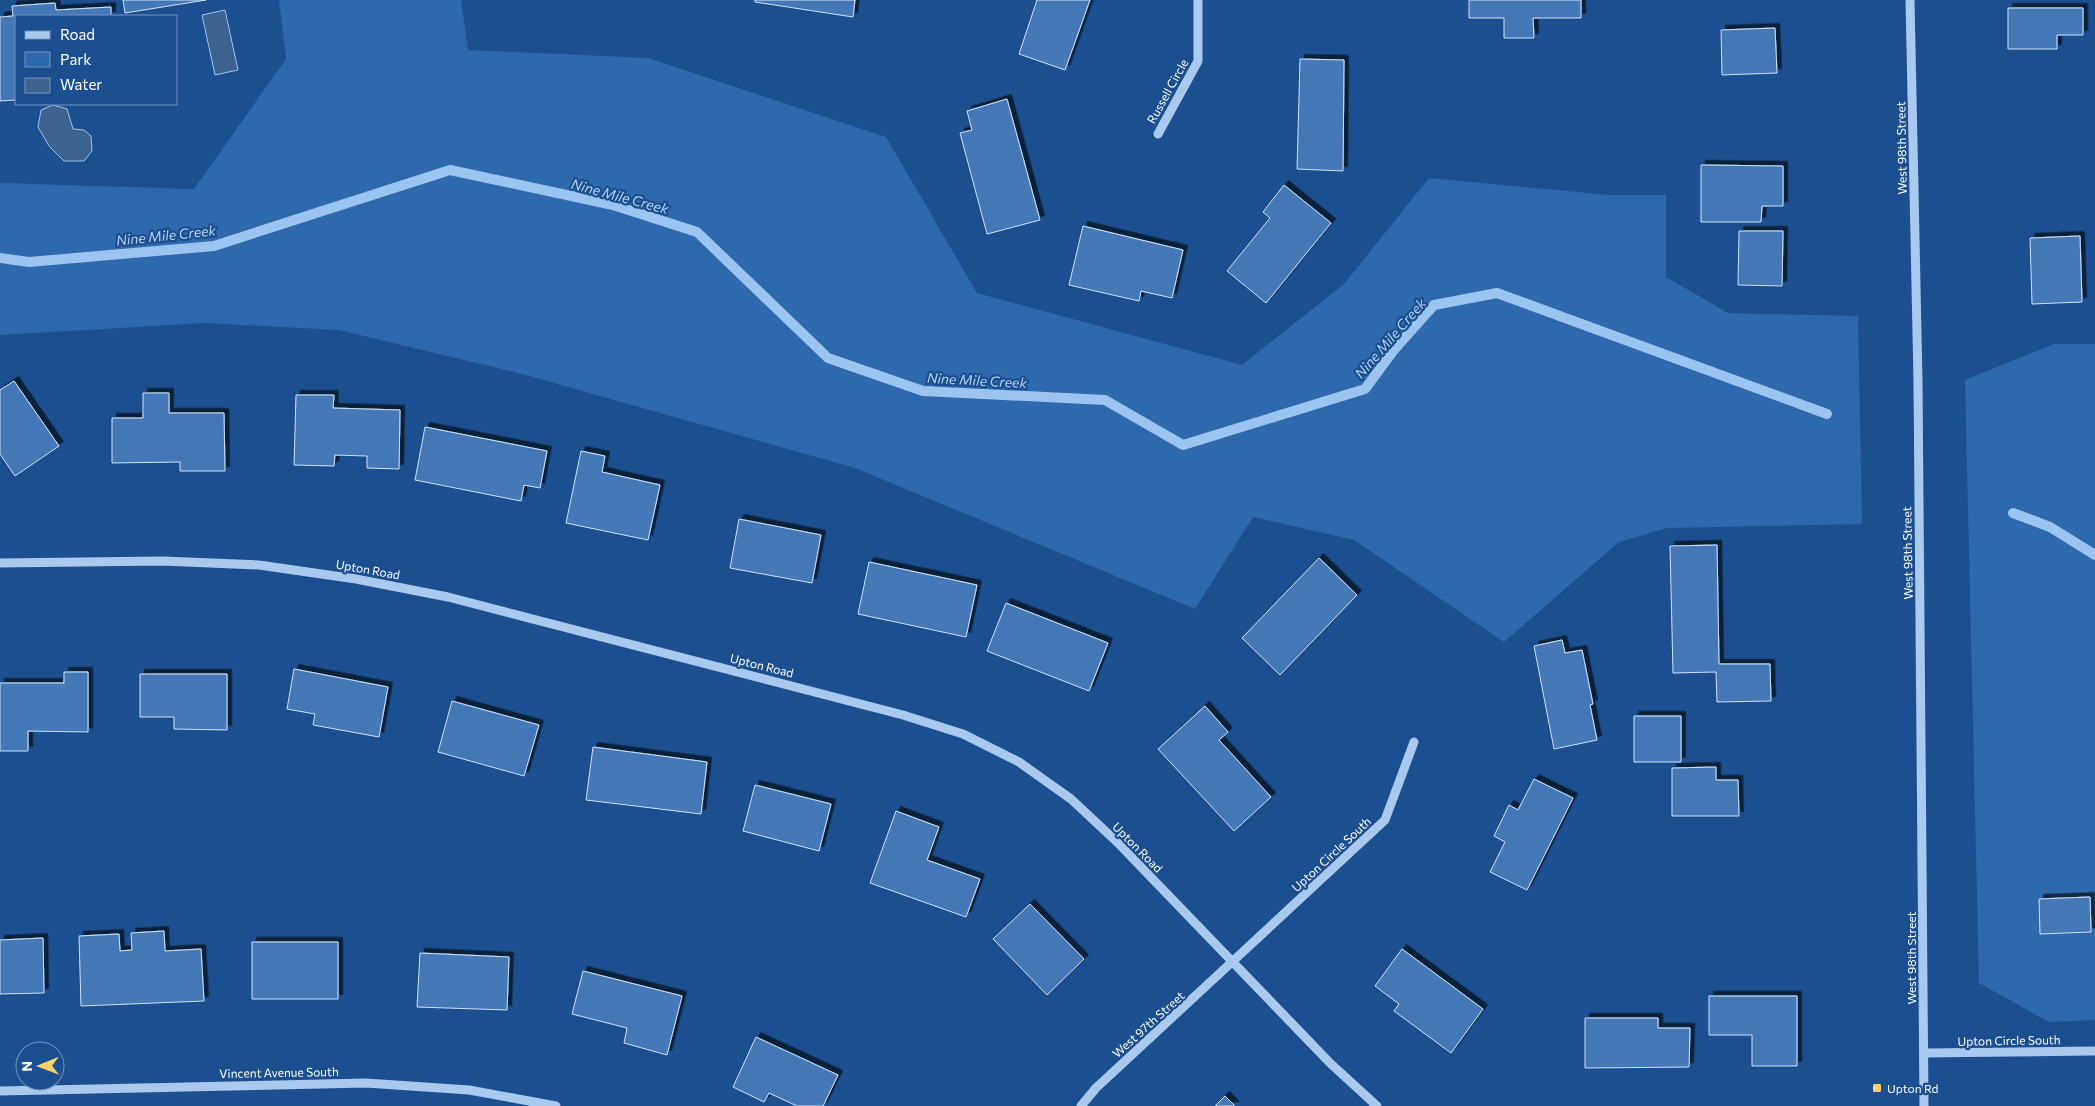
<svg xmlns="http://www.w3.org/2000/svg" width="2095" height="1106" viewBox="0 0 2095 1106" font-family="Commissioner,sans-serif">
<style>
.green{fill:#2e69ad}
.water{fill:#3c6290;stroke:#9cc4f0}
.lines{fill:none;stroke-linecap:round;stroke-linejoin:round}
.stream{stroke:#9cc4f0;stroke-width:10}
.building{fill:#4478b7;stroke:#cfe3fa;filter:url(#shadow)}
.minor{stroke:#a9c9ee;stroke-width:9}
.poi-dot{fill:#ffd166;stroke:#1b4f8f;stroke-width:2}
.labels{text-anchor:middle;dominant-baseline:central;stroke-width:4.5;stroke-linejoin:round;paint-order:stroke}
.street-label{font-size:12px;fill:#fff;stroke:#1b4f8f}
.poi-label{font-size:12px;fill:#fff;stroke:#1b4f8f;text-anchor:start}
.water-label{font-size:14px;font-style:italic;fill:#b5d3f5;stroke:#1b4f8f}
</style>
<defs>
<filter id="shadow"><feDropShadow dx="4.5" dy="-4.5" stdDeviation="0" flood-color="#0009"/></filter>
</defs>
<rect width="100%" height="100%" fill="#1b4f8f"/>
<path class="green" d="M279 0H461L468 50 648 58 886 137 977 293 1242 365 1344 284 1429 178 1609 195H1666V277L1728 313 1858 316 1862 524 1667 528 1619 542 1504 642 1354 540 1253 517 1195 609 855 468 522 374 339 330 205 323 0 335V183L194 189 286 59Z
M2054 344H2095V1020L2049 1022 1979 983 1965 380Z"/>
<path class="water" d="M225 10 238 70 215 75 202 15Z
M53 105 67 109 73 129 84 130 91 136 92 151 84 161H64L49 146 38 127 41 110Z"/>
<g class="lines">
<path class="stream" d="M0 258 29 262 214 246 450 170 613 205 697 232 828 358 923 391 1105 400 1183 445 1365 389 1393 351 1434 305 1497 293 1827 414
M2013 513 2050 527 2095 555"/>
</g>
<path class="building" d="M123 0H206L125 13Z
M755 0H855L853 17 755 2Z
M1037 0H1090L1065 70 1019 54Z
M1469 0H1581V18H1533L1534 38H1504V18H1469Z
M55 3 56 10 111 7V16H16V100L0 101V17L13 16 12 6Z
M2008 8H2083V35H2057V49H2008Z
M1775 28 1777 73 1722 75 1721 30Z
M1300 59 1344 60 1343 171 1297 169Z
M1007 99 1040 220 987 234 960 133 972 130 967 111Z
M1701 165 1783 166V206H1762L1761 222H1701Z
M1284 185 1331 223 1266 303 1227 271 1270 218 1263 212Z
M1083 226 1183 250 1172 298 1141 291 1139 301 1069 285Z
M1739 231H1783L1782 286 1738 285Z
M2080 236 2082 302 2032 304 2030 238Z
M14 381 59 446 15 476 0 454V390Z
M143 393H169V413H224L225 471H180V462L112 463V418H143Z
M296 395H334L333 408 400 410 399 469 367 468V456L335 455 334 466 294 465Z
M425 427 547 451 540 488 524 485 521 501 415 480Z
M581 451 605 456 602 472 660 485 648 540 566 523Z
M739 519 821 535 812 583 730 568Z
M1717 545 1719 664H1770L1771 701 1717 702 1716 672 1673 673 1670 546Z
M1319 558 1357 595 1280 675 1242 638Z
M869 562 977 585 966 637 858 614Z
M1006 603 1108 643 1089 691 987 651Z
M1562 640 1565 653 1582 650 1593 704 1590 705 1597 740 1554 749 1534 646Z
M294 669 388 687 379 737 313 725 315 714 287 709Z
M64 672H88V732L28 731V751H0V683H64Z
M140 674H227V730L174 729V717H140Z
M452 701 539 725 524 776 438 752Z
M1205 706 1228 732 1219 740 1271 797 1234 831 1158 749Z
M1634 716H1681V762H1634Z
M593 747 707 762 701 814 586 800Z
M1716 767V780H1738L1739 816H1672V768Z
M1534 779 1573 798 1527 890 1490 872 1505 842 1494 836 1509 805 1518 810Z
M755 785 831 804 819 851 743 831Z
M896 811 939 827 927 860 980 879 966 917 870 883Z
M2090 897 2091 932 2040 934 2039 899Z
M1030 904 1084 959 1047 995 993 939Z
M164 931 165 951 201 949 204 1001 81 1006 79 936 119 934 120 951 132 950 131 933Z
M43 938 44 993 0 994V940Z
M252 942H338V999H252Z
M1402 949 1483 1009 1451 1053 1394 1011 1399 1004 1375 986Z
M420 953 509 957 507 1010 417 1007Z
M583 971 682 996 667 1055 624 1043 627 1028 572 1014Z
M1709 996H1797V1066H1752V1035H1709Z
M1585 1018H1658V1028H1690L1689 1067 1585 1068Z
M756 1037 838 1075 823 1106H797L769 1093 764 1102 733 1087Z
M1225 1096 1235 1106H1215Z"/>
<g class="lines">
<path class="minor" d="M1910 0 1918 381 1924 1106
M1158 134 1198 61V0
M0 563 163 561 259 565 356 579 448 597 903 715 963 734 1019 762 1071 799 1117 842 1330 1063 1377 1106
M1924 1053 2095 1051
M0 1091 366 1083 469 1090 556 1106
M1081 1106 1096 1088 1385 820 1414 742"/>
</g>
<rect class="poi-dot" x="1872" y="1083" width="10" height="10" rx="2.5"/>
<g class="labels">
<g class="street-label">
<text transform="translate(1167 91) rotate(-61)">Russell Circle</text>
<text transform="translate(1901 148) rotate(-91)">West 98th Street</text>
<text transform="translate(1907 553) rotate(-91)">West 98th Street</text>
<text transform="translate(368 569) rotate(10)">Upton Road</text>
<text transform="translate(762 665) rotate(14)">Upton Road</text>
<text transform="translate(1138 847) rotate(45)">Upton Road</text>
<text transform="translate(1331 854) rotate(-43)">Upton Circle South</text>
<text transform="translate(1911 958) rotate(-90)">West 98th Street</text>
<text transform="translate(1148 1024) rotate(-42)">West 97th Street</text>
<text transform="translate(2009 1040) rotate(-1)">Upton Circle South</text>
<text transform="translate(279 1072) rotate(-1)">Vincent Avenue South</text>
</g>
<g class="poi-label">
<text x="1887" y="1088">Upton Rd</text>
</g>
<g class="water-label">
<text transform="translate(620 196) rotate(15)">Nine Mile Creek</text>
<text transform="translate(166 235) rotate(-6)">Nine Mile Creek</text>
<text transform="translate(1390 338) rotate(-49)">Nine Mile Creek</text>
<text transform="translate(977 380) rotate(3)">Nine Mile Creek</text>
</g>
</g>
<rect x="15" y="15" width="162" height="90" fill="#1b4f8f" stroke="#7695bc"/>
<rect x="25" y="31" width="25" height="8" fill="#a9c9ee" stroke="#7695bc"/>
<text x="60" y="40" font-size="15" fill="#ffffff">Road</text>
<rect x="25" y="52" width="25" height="15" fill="#2e69ad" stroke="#7695bc"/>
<text x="60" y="65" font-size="15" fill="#ffffff">Park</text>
<rect x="25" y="78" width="25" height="15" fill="#3c6290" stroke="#7695bc"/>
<text x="60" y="90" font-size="15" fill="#ffffff">Water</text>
<g transform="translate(40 1066) rotate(269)"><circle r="24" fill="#1b4f8f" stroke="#7695bc"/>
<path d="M0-4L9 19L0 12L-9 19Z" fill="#ffd166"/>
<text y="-8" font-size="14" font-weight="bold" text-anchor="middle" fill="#ffffff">N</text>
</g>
</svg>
